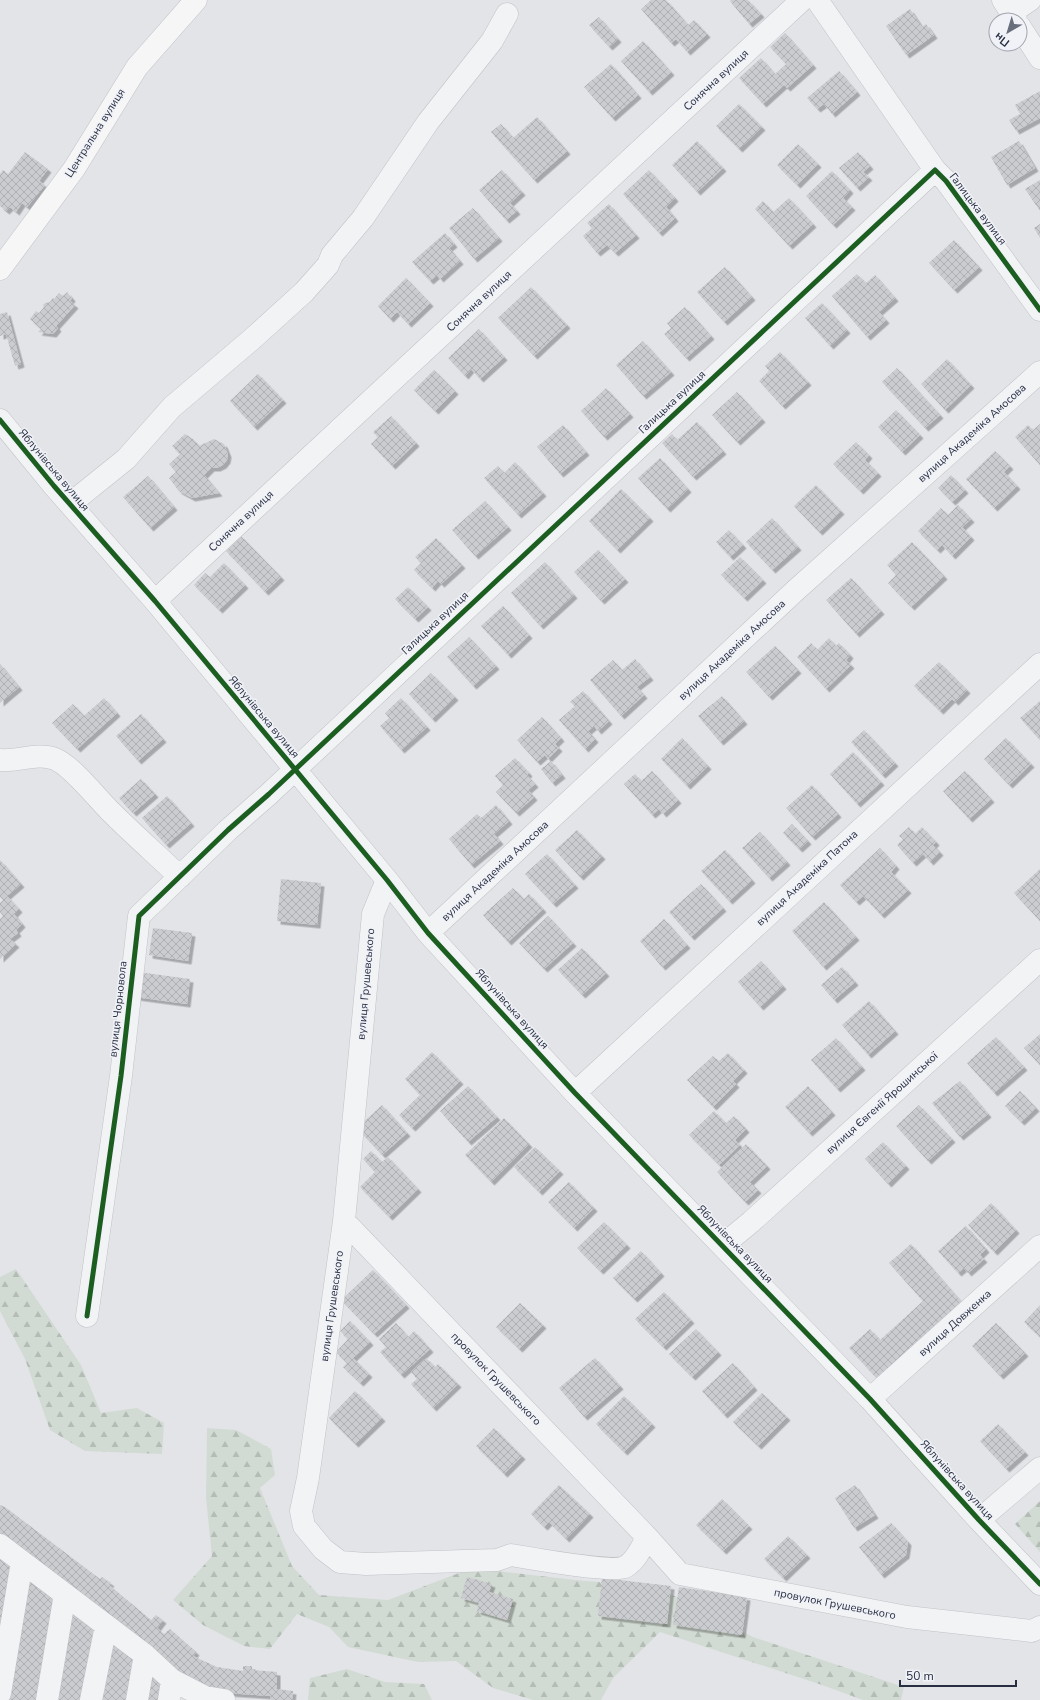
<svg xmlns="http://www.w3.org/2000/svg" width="1040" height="1700" viewBox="0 0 1040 1700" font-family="'Nunito Sans',sans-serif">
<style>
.forest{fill:url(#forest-firs)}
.building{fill:url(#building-cross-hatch);filter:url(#shadow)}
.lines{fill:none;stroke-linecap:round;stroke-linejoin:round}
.minor-casing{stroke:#c1c2c6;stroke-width:23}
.major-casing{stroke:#bec1c6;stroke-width:23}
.minor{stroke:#f2f3f5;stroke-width:22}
.major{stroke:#f6f6f7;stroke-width:22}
.cycleway-casing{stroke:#f0f2f7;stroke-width:8}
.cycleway{stroke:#1b5e20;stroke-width:5}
.labels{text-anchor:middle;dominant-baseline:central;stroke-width:3;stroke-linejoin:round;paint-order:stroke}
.street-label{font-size:11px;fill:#282f42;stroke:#f0f2f7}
</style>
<defs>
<pattern id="forest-firs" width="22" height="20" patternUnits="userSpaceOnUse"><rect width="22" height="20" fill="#d2dbd3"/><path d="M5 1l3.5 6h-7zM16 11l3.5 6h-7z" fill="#b4bcb6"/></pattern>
<pattern id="building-cross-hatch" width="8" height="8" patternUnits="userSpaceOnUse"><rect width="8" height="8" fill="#cbccd0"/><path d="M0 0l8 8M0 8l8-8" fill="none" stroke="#aeb0b4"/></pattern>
<filter id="shadow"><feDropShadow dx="3.5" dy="3.5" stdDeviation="0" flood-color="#0004"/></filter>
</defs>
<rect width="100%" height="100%" fill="#e3e4e8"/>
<path class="forest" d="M16 1269 81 1365 101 1413 137 1408 164 1423 162 1454 85 1451 50 1430 25 1359 0 1311V1277Z
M207 1428 236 1430 271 1449 275 1475 260 1488 292 1566 319 1595 388 1600 472 1568 575 1580 657 1587 753 1637 904 1687 901 1700H863L822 1685 660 1632 613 1678 601 1700H533L493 1688 456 1661 418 1662 348 1647 329 1627 297 1614 270 1649 244 1646 203 1625 173 1600 212 1556 206 1498Z
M1040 1501V1552L1015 1524Z
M347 1669 385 1682 424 1684 432 1700H308L310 1678Z"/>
<path class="building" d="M651 0H666L688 25 694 20 707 34 687 52 676 39 671 43 641 9Z
M731 0H748L761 14 749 24 730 1Z
M910 9 922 27 926 24 934 35 906 55 886 26Z
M599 17 618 39 609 47 589 25Z
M785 33 813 65 787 88 784 85 763 104 739 78 761 58 775 74 786 64 770 47Z
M643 41 671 72 649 92 621 61Z
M611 64 638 95 612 118 584 87Z
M839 71 857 92 832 114 824 104 817 109 807 98Z
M1040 91V118L1016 131 1009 120 1020 114 1015 105Z
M739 104 762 127 739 149 716 126Z
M537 117 567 151 534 180 491 132 501 124 513 138Z
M697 141 723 168 697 192 672 165Z
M1019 141 1035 168 1007 185 991 157Z
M798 144 818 164 797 185 777 165Z
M25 152 48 169 39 181 45 185 27 207 22 203 16 212 10 207 6 211 0 206V174L3 170 8 174Z
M858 152 870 166 863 172 869 177 857 188 839 168Z
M502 170 522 192 510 203 517 211 506 220 479 190Z
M649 170 675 198 666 207 675 218 659 233 623 194Z
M832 171 850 190 843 198 852 207 833 225 806 196Z
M1040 180V211L1025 189Z
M789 198 813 224 789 246 755 209 763 201 773 212Z
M609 204 636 235 615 253 607 245 597 253 583 236 592 228 587 223Z
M473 208 499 238 474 259 449 228Z
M1040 224V238L1034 228Z
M445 233 454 244 449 248 460 261 440 279 437 275 430 281 412 262Z
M954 240 979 267 954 290 929 263Z
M725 267 752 297 724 322 697 292Z
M857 274 866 283 875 275 895 298 879 312 886 320 867 337 832 296Z
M406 278 430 303 408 324 397 312 390 319 378 306Z
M531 287 567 325 534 356 498 318Z
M67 292 72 298 70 301 75 305 56 326 58 328 53 334 38 332 41 329 30 319 36 311 39 313 44 307 43 305 45 303 50 302 53 298 54 299 59 293 63 296Z
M822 303 847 330 830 346 805 318Z
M685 307 711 336 686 358 664 334 671 328 667 323Z
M7 312 21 364 15 366 6 334 0 336V314Z
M479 329 504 357 480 379 471 369 465 376 448 358Z
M643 341 671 372 643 396 616 365Z
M780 352 808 382 782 406 759 381 769 371 765 366Z
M947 359 971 385 945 410 921 384Z
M897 368 940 415 925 428 882 382Z
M434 370 455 391 435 411 414 390Z
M258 374 283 400 254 427 230 401Z
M606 388 630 414 604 437 581 411Z
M737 392 762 419 737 442 712 415Z
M896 410 920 435 902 452 878 427Z
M391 416 416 443 392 466 371 444 378 437 373 432Z
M697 422 723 451 693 477 662 443 672 434 677 440Z
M1040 424V465L1015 437 1028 425 1033 430Z
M563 425 586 452 560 474 537 447Z
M185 434 193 439 199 446 214 439 224 444 228 454 227 460 223 465 217 468H211L204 475 219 493 192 498 179 491 169 478 176 472 169 464 180 454 172 446Z
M856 442 869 455 865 460 878 473 860 491 833 464Z
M995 451 1010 466 1004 472 1017 486 994 508 966 479Z
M660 458 688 489 667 509 638 478Z
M515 462 543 493 518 515 484 478 498 466 504 473Z
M951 475 965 490 952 502 938 488Z
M148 476 174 507 150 528 123 497Z
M816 485 841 511 819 532 794 506Z
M621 489 650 518 617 550 589 521Z
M485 501 508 527 475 556 452 530Z
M958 505 971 519 962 527 971 537 952 556 942 545 937 550 918 531 941 508 948 515Z
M772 518 798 547 772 570 746 542Z
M729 530 743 545 730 557 716 542Z
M241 536 281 577 265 592 226 551Z
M436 538 462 565 441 584 438 581 432 588 414 570 421 563 415 557Z
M912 542 944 576 911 607 888 583 896 575 887 565Z
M598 550 625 579 601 601 574 572Z
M740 557 763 580 744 598 721 575Z
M545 562 574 595 540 626 511 593Z
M224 563 245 585 219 610 194 585 205 573 210 577Z
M851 578 881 611 856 634 826 600Z
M408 587 428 607 415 619 395 599Z
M503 606 529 635 508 655 481 626Z
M469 637 496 666 473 686 447 657Z
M829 638 836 646 839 643 850 655 846 660 851 665 826 689 797 657 811 643 817 650Z
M775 646 798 670 769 697 746 672Z
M635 659 650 677 637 687 644 695 621 716 590 680 613 660 622 670Z
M939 662 967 690 955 702 952 699 940 711 914 686Z
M0 664 19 687 0 703Z
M431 673 455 697 432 719 409 694Z
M583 691 609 721 598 731 594 726 588 731 595 739 585 749 559 720 575 706 570 702Z
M722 696 744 721 720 742 698 716Z
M104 698 117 713 77 749 52 723 73 704 84 716Z
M401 698 427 727 401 750 380 726 389 718 385 713Z
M1040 701V740L1020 718Z
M141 714 163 739 138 761 116 736Z
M542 717 561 738 555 744 559 748 548 759 545 755 537 762 517 740Z
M864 730 895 763 882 775 851 742Z
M682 738 708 766 687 786 661 759Z
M1006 738 1031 764 1009 785 984 759Z
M853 752 881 782 857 804 830 774Z
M515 758 529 773 527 775 535 784 528 790 534 797 516 813 496 792 503 785 495 776Z
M551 761 562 775 552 783 541 769Z
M652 771 678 800 663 814 659 809 652 815 624 784 635 774 641 781Z
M965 771 991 799 969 819 943 791Z
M141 779 155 794 133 813 119 798Z
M812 785 838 814 812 837 786 808Z
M167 796 191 823 166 845 142 818Z
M496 805 509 821 494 834 500 841 471 865 449 839 477 814 481 818Z
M792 824 808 841 799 849 783 833Z
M909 827 915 834 922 827 936 842 933 845 940 852 930 862 923 854 913 863 897 845 903 839 899 836Z
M577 830 602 856 580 877 555 850Z
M760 832 787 862 769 878 742 848Z
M880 848 896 866 891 872 908 890 881 915 863 896 856 902 840 885Z
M725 850 752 880 729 901 701 871Z
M547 854 575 885 553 904 525 874Z
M0 860 21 884 7 896 19 909 14 914 22 924 16 930 18 933 10 939 16 944 0 959V919L3 916 0 912V903L3 900 0 897Z
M1040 869V921L1014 893Z
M281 879 321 883 317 925 277 921Z
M701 884 723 908 691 937 669 912Z
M513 888 524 899 529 894 543 909 508 942 483 915Z
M824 902 856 937 823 967 792 931Z
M548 916 573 943 544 969 519 943Z
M664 919 687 945 662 967 640 941Z
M153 928 192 933 188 961 149 955Z
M582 948 606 973 582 995 558 970Z
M761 961 783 986 760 1007 738 982Z
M842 967 855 982 834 1000 821 985Z
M138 972 190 979 187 1004 135 997Z
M869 1001 895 1031 868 1055 842 1025Z
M1040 1034V1065L1024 1048Z
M996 1037 1024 1067 994 1093 967 1063Z
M836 1038 862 1067 837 1089 811 1060Z
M432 1052 460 1081 412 1128 399 1115 420 1095 405 1079Z
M728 1053 744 1070 733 1081 736 1084 713 1107 687 1080 713 1056 719 1061Z
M960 1081 988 1114 960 1137 932 1103Z
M468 1086 497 1117 468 1142 440 1111Z
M808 1086 832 1112 809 1133 785 1107Z
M1020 1091 1036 1108 1021 1122 1005 1106Z
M382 1105 407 1133 382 1155 357 1128Z
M919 1105 952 1139 928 1161 896 1126Z
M714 1111 726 1123 734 1116 746 1129 735 1140 740 1145 719 1165 689 1135Z
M504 1118 529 1144 491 1182 465 1155Z
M883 1142 906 1166 888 1184 865 1159Z
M746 1144 767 1166 750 1182 758 1190 745 1202 717 1172Z
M535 1147 560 1171 539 1192 514 1167Z
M371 1151 382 1162 388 1157 418 1189 389 1217 360 1187 375 1172 363 1159Z
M569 1182 594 1208 574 1228 548 1202Z
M991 1203 1016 1230 994 1252 968 1225Z
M604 1222 627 1245 600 1271 577 1248Z
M966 1226 986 1249 980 1255 984 1259 968 1273 964 1268 958 1273 938 1251Z
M911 1244 965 1306 880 1382 849 1348 870 1329 880 1340 923 1301 889 1263Z
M641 1251 661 1273 634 1299 613 1278Z
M373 1270 406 1305 374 1334 341 1300Z
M664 1292 691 1320 663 1347 635 1319Z
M520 1303 543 1325 519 1349 496 1327Z
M1040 1305V1337L1024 1322Z
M350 1321 370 1342 353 1358 369 1374 360 1383 343 1367 347 1363 336 1352 348 1339 340 1331Z
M396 1323 408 1337 414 1331 430 1349 401 1375 380 1352 386 1347 379 1339Z
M996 1323 1025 1353 1000 1376 972 1346Z
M696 1329 718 1352 692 1377 669 1354Z
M426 1358 435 1367 438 1364 458 1384 433 1408 411 1384 417 1379 411 1372Z
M595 1358 620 1386 584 1417 559 1388Z
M733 1363 754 1387 724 1415 702 1391Z
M355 1391 382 1418 355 1444 329 1418Z
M762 1393 787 1417 758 1446 733 1422Z
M624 1396 652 1424 624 1452 596 1424Z
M998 1424 1025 1452 1006 1469 980 1441Z
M494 1428 522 1456 504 1474 476 1446Z
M559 1485 590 1514 566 1539 549 1522 544 1527 531 1514Z
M855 1485 875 1515 854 1528 835 1498Z
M722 1499 749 1526 723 1551 696 1525Z
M0 1505 5 1507 100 1579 102 1577 111 1583 109 1585 151 1620 156 1615 163 1620 157 1628 164 1634 170 1629 196 1652 193 1656 217 1667 243 1671V1666H252V1670L277 1672V1689L293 1691 292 1700H270V1696L210 1692 189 1685 0 1534Z
M891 1523 908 1542 906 1555 881 1575 859 1547Z
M788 1536 807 1555 783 1578 764 1559Z
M0 1550 13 1563 0 1628Z
M467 1577 492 1584 489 1592 513 1599 507 1620 477 1611 479 1603 461 1598Z
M28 1578 54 1594 36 1700H10Z
M602 1578 671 1586 667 1624 598 1616Z
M679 1587 747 1597 742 1635 673 1625Z
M68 1609 95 1622 82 1700H56Z
M110 1642 137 1654 129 1700H100Z
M151 1670 164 1678 160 1700H146Z"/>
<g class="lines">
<g class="minor-casing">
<path id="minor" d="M817 0 935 170
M1003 0 1016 20
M1011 13 1030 0
M1020 27 1040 58
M0 420 54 486 155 601 387 880 428 933 575 1093 870 1399 979 1520 1040 1584
M70 504 126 459 172 407 251 340 304 292 328 265 332 255 363 218 428 122 492 41 507 14
M155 601 802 0
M0 760C18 762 37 752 55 759 72 766 96 797 110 811 133 834 157 855 180 877
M428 933 796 590 1040 372
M575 1093 1040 664
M344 1221 647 1537C642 1547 636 1561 625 1567 614 1573 529 1558 511 1555L497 1560 366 1564 340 1562 323 1549 304 1526 301 1511 308 1478 344 1221 373 914 387 880
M723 1245 751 1222 1040 960
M87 1316 121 1076 139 916 228 830 269 794 935 170 946 181 1040 310
M870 1399 1040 1246
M979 1520 1040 1468
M647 1537 680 1574 907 1617 1032 1631 1040 1627
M0 1545 145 1655 172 1680 205 1697 224 1700
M0 1693 22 1562
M47 1700 65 1594
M91 1700 106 1626
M137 1700 145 1655
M169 1700 172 1680"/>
</g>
<g class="major-casing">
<path id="major" d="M0 269 74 169 137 67 196 0"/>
</g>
<use href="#minor" class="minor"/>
<use href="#major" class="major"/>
<g class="cycleway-casing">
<path id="cycleway" d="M0 420 54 486 155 601 387 880 428 933 575 1093 870 1399 979 1520 1040 1584
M87 1316 121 1076 139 916 228 830 269 794 935 170 946 181 1040 310"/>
</g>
<use href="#cycleway" class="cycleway"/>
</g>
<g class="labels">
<g class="street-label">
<text transform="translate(716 80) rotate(-43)">Сонячна вулиця</text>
<text transform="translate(95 133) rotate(-58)">Центральна вулиця</text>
<text transform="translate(978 209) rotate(53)">Галицька вулиця</text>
<text transform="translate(479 301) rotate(-43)">Сонячна вулиця</text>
<text transform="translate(672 402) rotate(-43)">Галицька вулиця</text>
<text transform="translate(972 433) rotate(-42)">вулиця Академіка Амосова</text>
<text transform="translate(54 470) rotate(50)">Яблунівська вулиця</text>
<text transform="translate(241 521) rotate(-43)">Сонячна вулиця</text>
<text transform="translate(435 623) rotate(-43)">Галицька вулиця</text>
<text transform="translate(732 650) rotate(-43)">вулиця Академіка Амосова</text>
<text transform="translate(264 717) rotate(50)">Яблунівська вулиця</text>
<text transform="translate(495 871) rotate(-43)">вулиця Академіка Амосова</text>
<text transform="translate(807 878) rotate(-43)">вулиця Академіка Патона</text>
<text transform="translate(366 984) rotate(-85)">вулиця Грушевського</text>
<text transform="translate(118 1009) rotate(-84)">вулиця Чорновола</text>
<text transform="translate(512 1009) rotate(48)">Яблунівська вулиця</text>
<text transform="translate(882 1103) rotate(-42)">вулиця Євгенії Ярошинської</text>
<text transform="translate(735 1244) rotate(46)">Яблунівська вулиця</text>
<text transform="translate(332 1306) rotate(-82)">вулиця Грушевського</text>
<text transform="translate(955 1323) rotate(-42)">вулиця Довженка</text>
<text transform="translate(496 1379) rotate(46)">провулок Грушевського</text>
<text transform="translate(957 1480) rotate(48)">Яблунівська вулиця</text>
<text transform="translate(835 1604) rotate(11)">провулок Грушевського</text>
</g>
</g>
<g transform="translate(1008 32) rotate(218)"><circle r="19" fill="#f0f2f7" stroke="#a0a4af"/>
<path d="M0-3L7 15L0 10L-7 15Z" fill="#696e7c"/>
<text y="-6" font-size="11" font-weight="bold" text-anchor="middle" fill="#282f42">Пн</text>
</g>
<path d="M900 1680v6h116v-6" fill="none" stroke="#282f42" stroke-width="2"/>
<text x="906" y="1680" font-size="12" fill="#282f42" stroke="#f0f2f7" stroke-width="3" paint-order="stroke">50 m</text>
</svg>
